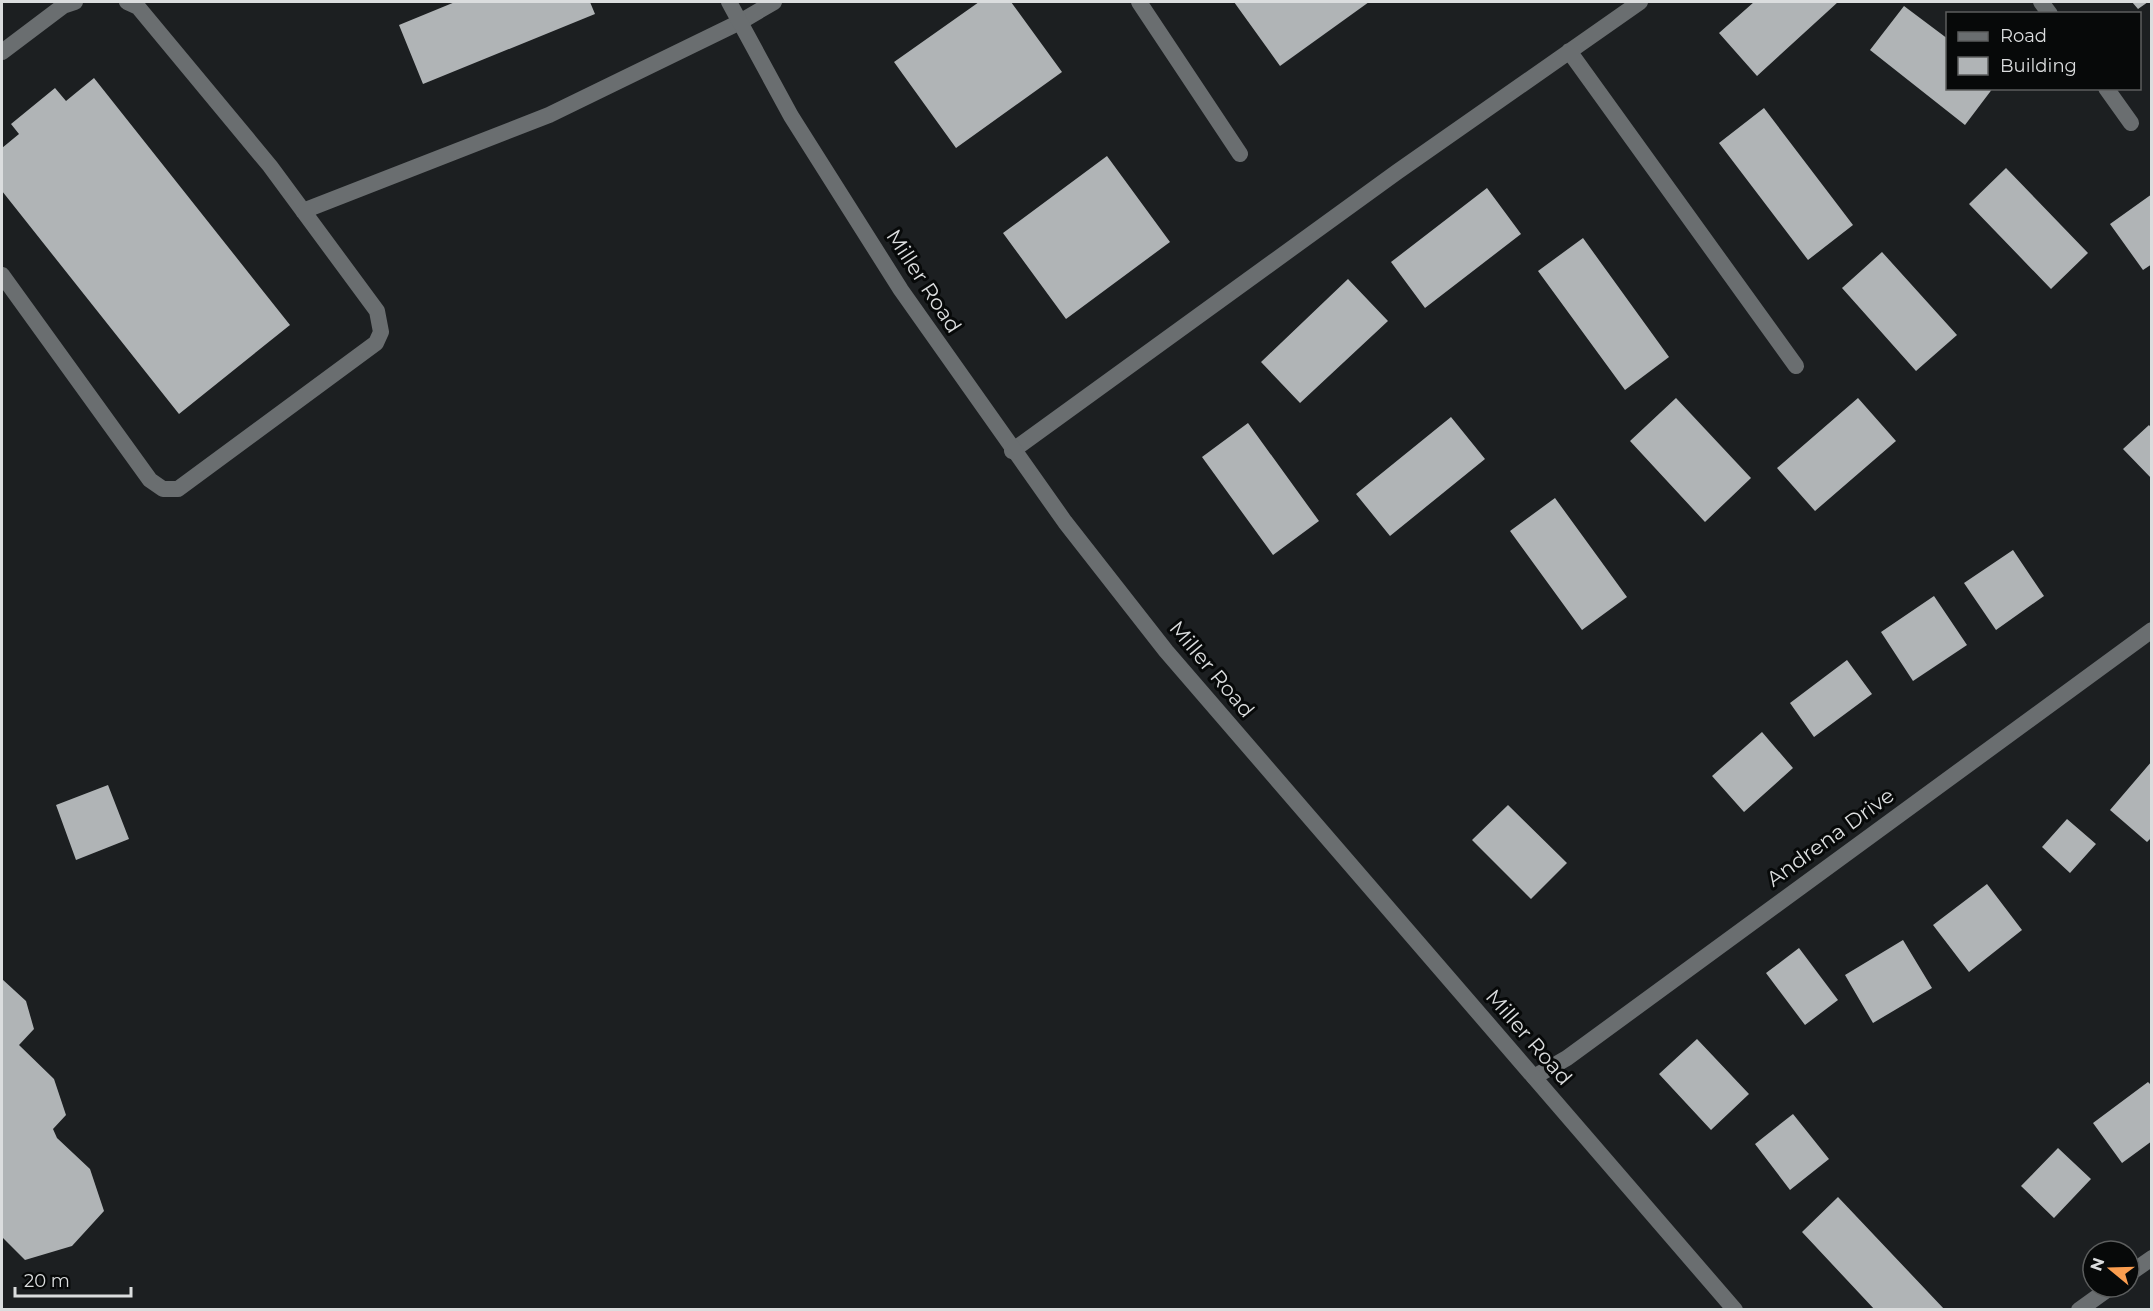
<svg xmlns="http://www.w3.org/2000/svg" width="2153" height="1311" viewBox="0 0 2153 1311" font-family="Montserrat,sans-serif">
<style>
.building{fill:#b0b4b6}
.lines{fill:none;stroke-linecap:round;stroke-linejoin:round}
.service{stroke:#6a6e70;stroke-width:16}
.minor{stroke:#6a6e70;stroke-width:16}
.secondary{stroke:#6a6e70;stroke-width:16}
.labels{text-anchor:middle;dominant-baseline:central;stroke-width:6;stroke-linejoin:round;paint-order:stroke}
.street-label{font-size:21px;fill:#dbddde;stroke:#070909}
</style>
<rect width="100%" height="100%" fill="#1c1f21"/>
<path class="building" d="M455 2H590L595 14 423 84 399 25Z
M979 2H1011L1062 72 956 148 894 62Z
M1234 2H1369L1280 66Z
M1754 2H1838L1757 76 1719 33Z
M2132 2H2148L2138 9Z
M1904 6 1948 39V88H1993L1965 125 1870 50Z
M94 78 290 325 179 414 2 191V148L19 134 11 124 55 88 66 101Z
M1764 108 1853 225 1808 260 1719 143Z
M1107 156 1170 242 1066 319 1003 233Z
M2006 168 2088 253 2051 289 1969 204Z
M1487 188 1521 234 1425 308 1391 262Z
M2152 194V264L2143 270 2110 224Z
M1583 238 1669 357 1625 390 1538 271Z
M1882 252 1957 335 1916 371 1842 288Z
M1348 279 1388 321 1300 403 1261 362Z
M1676 398 1751 478 1705 522 1630 441Z
M1858 398 1896 441 1815 511 1777 468Z
M1451 417 1485 459 1390 536 1356 494Z
M1248 423 1319 521 1273 555 1202 457Z
M2149 425 2152 429V479L2123 449Z
M1555 498 1627 597 1582 630 1510 531Z
M2013 550 2044 596 1996 630 1964 583Z
M1934 596 1967 645 1913 681 1881 632Z
M1847 660 1872 694 1814 737 1790 703Z
M1762 732 1793 768 1744 812 1712 776Z
M2152 761V837L2147 842 2110 810Z
M108 785 129 839 76 860 56 805Z
M1508 805 1567 863 1531 899 1472 840Z
M2067 819 2096 844 2070 873 2042 847Z
M1987 884 2022 930 1969 972 1933 925Z
M1903 940 1932 988 1873 1023 1845 975Z
M1799 948 1838 1000 1805 1025 1766 973Z
M2 979 26 1001 34 1029 19 1045 54 1079 66 1115 53 1129 57 1138 90 1169 104 1211 72 1246 25 1260 2 1237Z
M1697 1039 1749 1094 1711 1130 1659 1074Z
M2148 1082 2152 1086V1141L2122 1163 2093 1123Z
M1793 1114 1829 1159 1790 1190 1755 1144Z
M2058 1148 2091 1179 2054 1218 2021 1186Z
M1838 1197 1945 1310H1875L1802 1232Z"/>
<g class="lines">
<path class="service" d="M1139 2 1240 154
M2041 2 2050 14
M1569 51 1796 366
M2 52 63 6 75 2
M2106 88 2131 123
M303 211 549 115 740 22 774 2
M2 275 150 480 163 489H178L376 343 381 332 377 311 270 166 138 7 127 2
M1012 451 1397 172 1640 2"/>
<path class="minor" d="M1534 1077 1567 1058 2152 630
M2129 1274 2152 1258
M2079 1310 2111 1287"/>
<path class="secondary" d="M729 2 791 116 901 290 1065 522 1166 651 1735 1310"/>
</g>
<g class="labels">
<g class="street-label">
<text transform="translate(924 281) rotate(57)">Miller Road</text>
<text transform="translate(1212 669) rotate(50)">Miller Road</text>
<text transform="translate(1830 837) rotate(-36)">Andrena Drive</text>
<text transform="translate(1529 1037) rotate(49)">Miller Road</text>
</g>
</g>
<rect width="2153" height="1311" fill="none" stroke="#dbddde" stroke-width="6"/>
<rect x="1946" y="12" width="195" height="78" fill="#070909" stroke="#5c5e5e" stroke-width="1.5"/>
<rect x="1958" y="32" width="30" height="9" fill="#6a6e70" stroke="#5c5e5e" stroke-width="1.5"/>
<text x="2000" y="42" font-size="18" fill="#dbddde">Road</text>
<rect x="1958" y="57" width="30" height="18" fill="#b0b4b6" stroke="#5c5e5e" stroke-width="1.5"/>
<text x="2000" y="72" font-size="18" fill="#dbddde">Building</text>
<g transform="translate(2111 1269) rotate(289)"><circle r="28" fill="#070909" stroke="#5c5e5e" stroke-width="1.5"/>
<path d="M0-4.5L10 22L0 15L-10 22Z" fill="#fb9e50"/>
<text y="-9" font-size="16" font-weight="bold" text-anchor="middle" fill="#dbddde">N</text>
</g>
<path d="M15 1287v9h116v-9" fill="none" stroke="#dbddde" stroke-width="3"/>
<text x="24" y="1287" font-size="18" fill="#dbddde" stroke="#070909" stroke-width="4.5" paint-order="stroke">20 m</text>
</svg>
